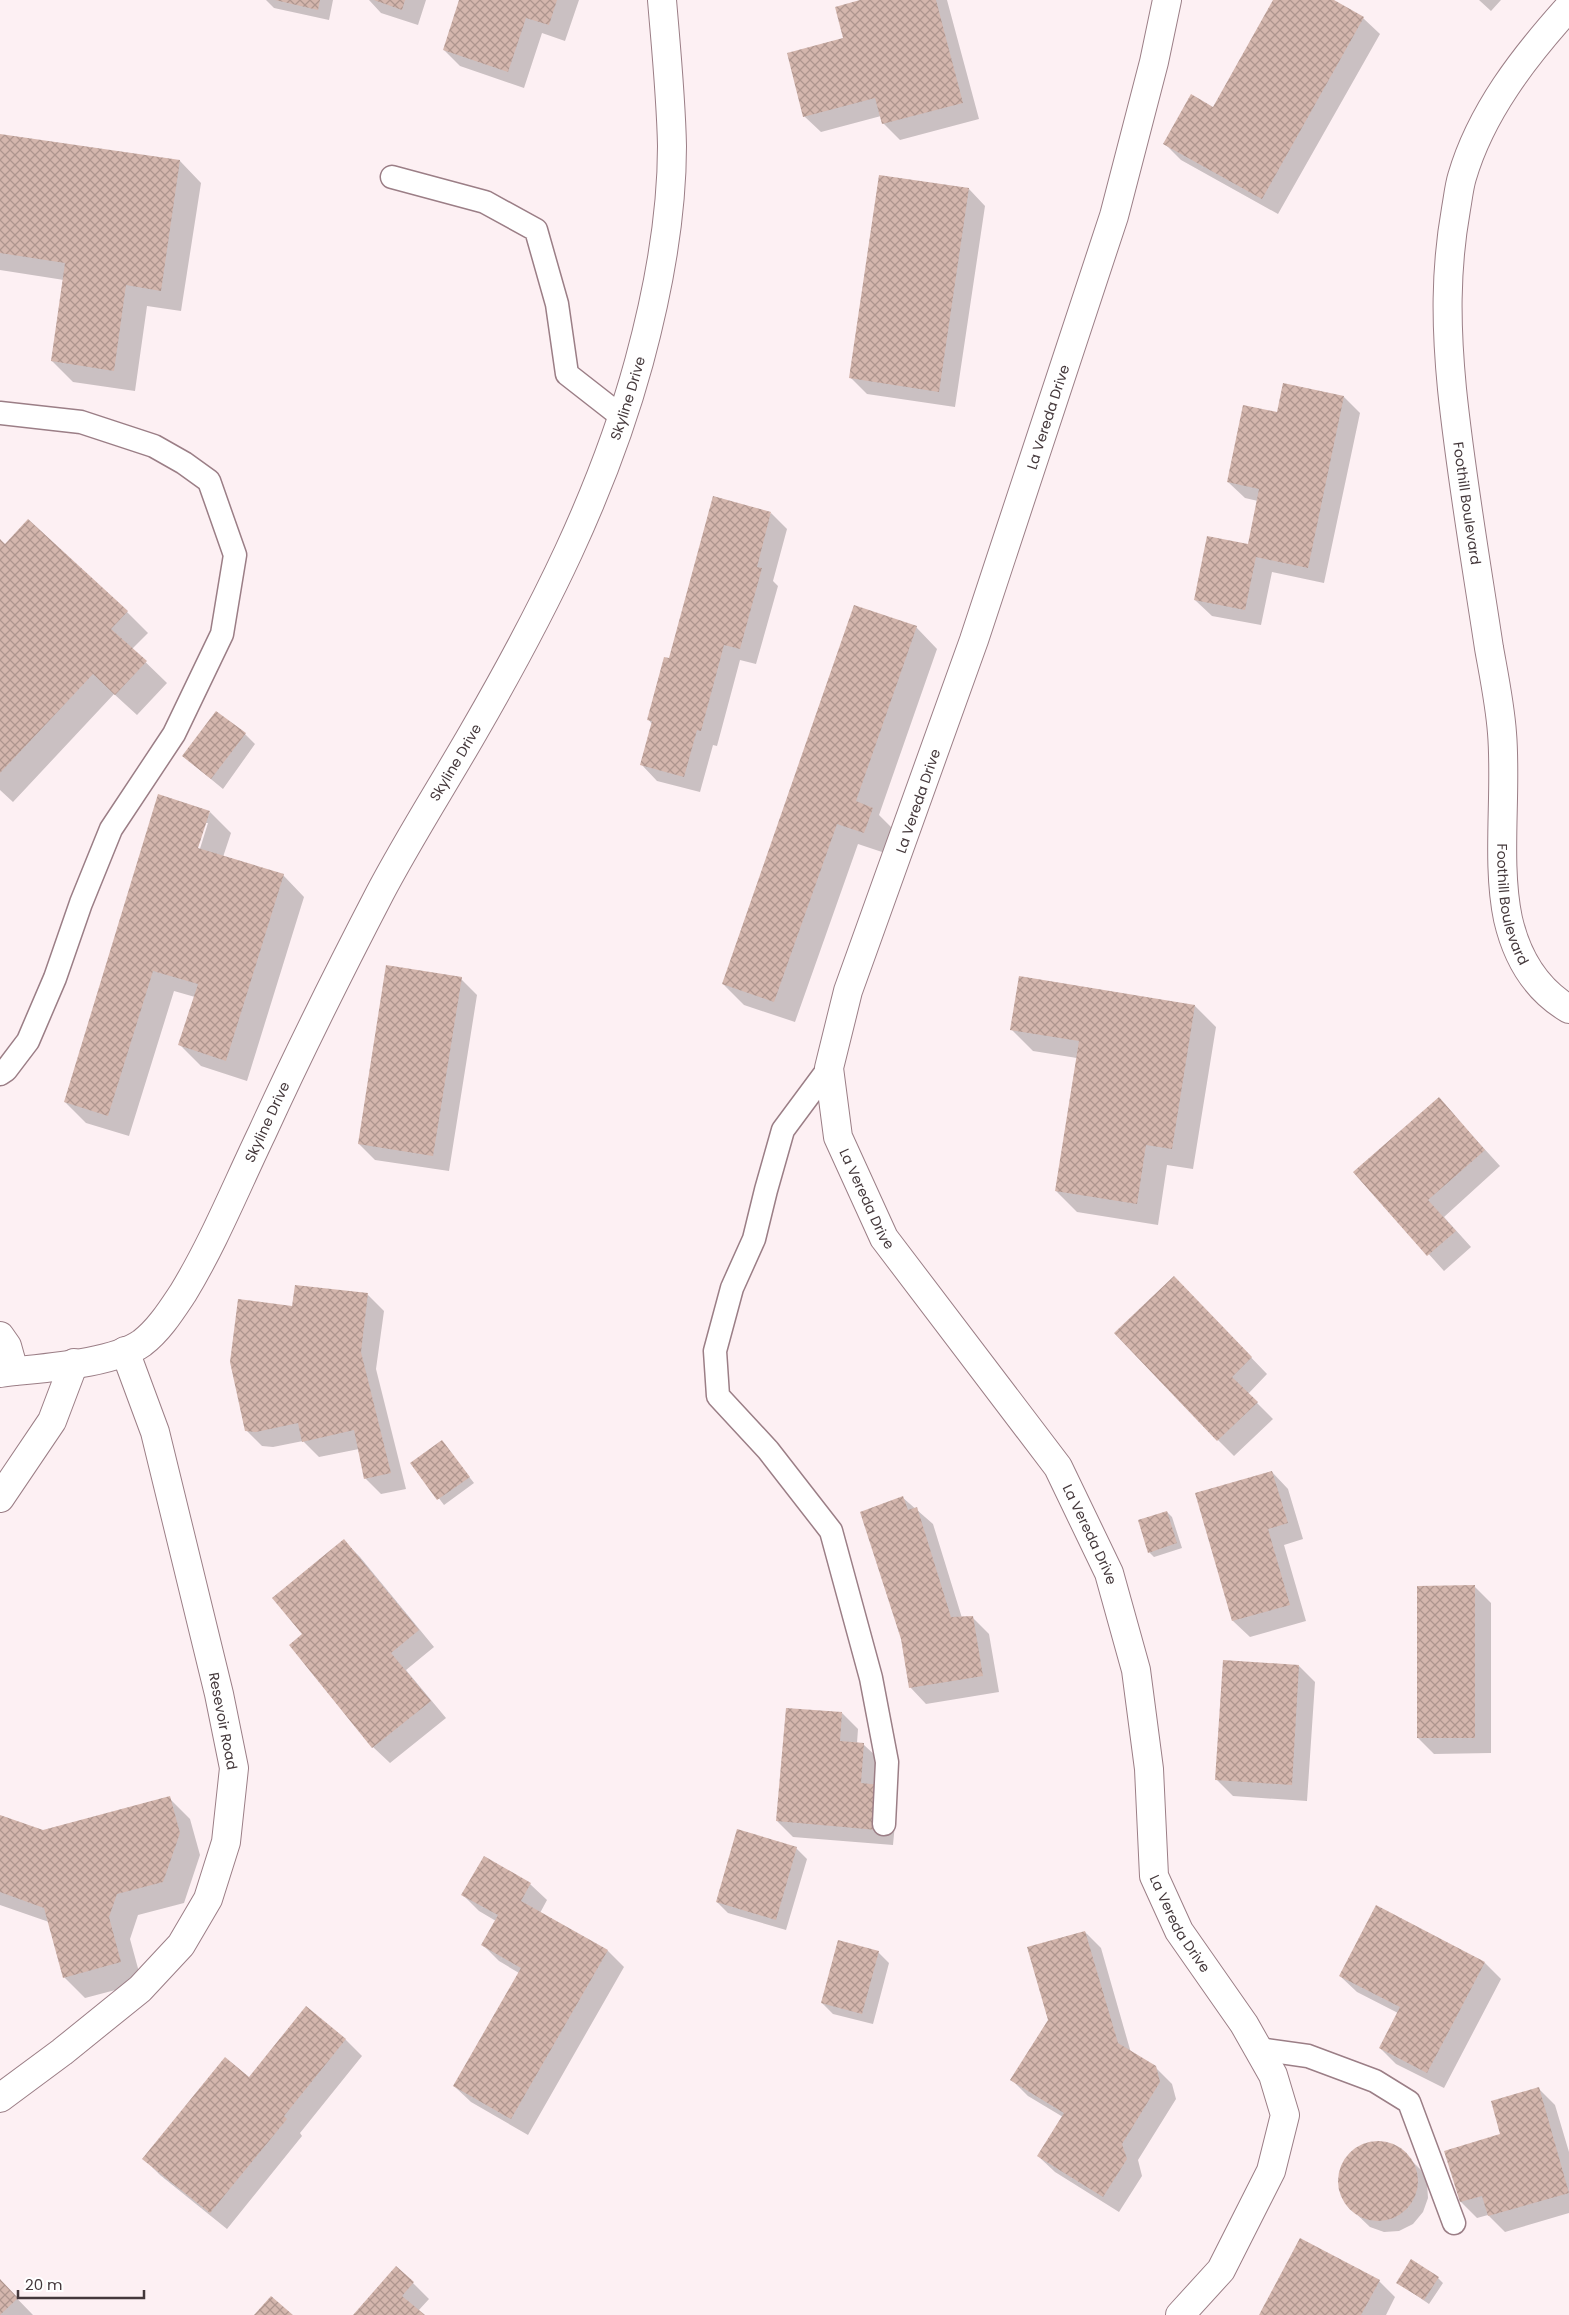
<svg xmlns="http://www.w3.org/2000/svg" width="1569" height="2315" viewBox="0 0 1569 2315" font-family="Poppins,sans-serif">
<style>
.shadow{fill:#0003;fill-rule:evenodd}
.building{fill:url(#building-cross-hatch)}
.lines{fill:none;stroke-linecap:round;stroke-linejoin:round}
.service-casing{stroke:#9b7e86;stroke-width:25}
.minor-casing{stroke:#9b7e86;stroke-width:30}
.tertiary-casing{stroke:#9b7e86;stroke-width:30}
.service{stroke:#fff;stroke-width:22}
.minor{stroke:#fff;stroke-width:28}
.tertiary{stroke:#fff;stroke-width:28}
.labels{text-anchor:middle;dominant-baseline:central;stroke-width:4;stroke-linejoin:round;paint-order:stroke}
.street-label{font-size:14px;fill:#44383b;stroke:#fff}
</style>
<defs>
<pattern id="building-cross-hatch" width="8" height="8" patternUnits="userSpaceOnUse" patternTransform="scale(1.25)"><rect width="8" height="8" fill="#d4b6ad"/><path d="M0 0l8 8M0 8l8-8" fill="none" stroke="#ae958e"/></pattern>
</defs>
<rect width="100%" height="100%" fill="#fdf0f3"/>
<path class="shadow" d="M266 0H333L329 20 274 8Z
M369 0H426L418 25 381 13Z
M461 0H579L565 41 542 33 524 88 460 66 444 50Z
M865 0H947L979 119 900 140 883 123 881 116 821 132 804 116Z
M1274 0H1332L1363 18 1380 34 1278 214 1181 160 1165 144 1213 108Z
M1479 0H1501L1491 11Z
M0 135 180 161 201 183 181 311 147 306 135 391 73 382 52 361 64 280 0 270Z
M969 189 985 206 955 407 867 394 851 378Z
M1344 397 1360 413 1324 583 1272 572 1261 625 1212 616 1195 600 1249 546 1258 501 1245 498 1228 482 1278 413Z
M771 513 787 529 773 581 778 586 756 664 740 660 717 746 713 745 700 792 657 781 641 764 652 724 648 719 670 660Z
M0 540 6 545 127 612 148 633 132 649 167 683 137 715 114 694 13 802 0 790Z
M916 627 937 649 879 815 894 830 885 853 858 844 795 1022 744 1005 723 984Z
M245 734 255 744 223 789 183 756Z
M210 812 231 833 223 857 283 875 304 897 247 1081 201 1066 180 1045 195 997 174 991 129 1136 86 1123 65 1102ZM205 823H208L198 855 195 854Z
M461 979 477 995 449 1171 375 1160 359 1144Z
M1195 1006 1216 1027 1193 1169 1167 1165 1158 1225 1077 1212 1056 1191 1077 1058 1033 1051 1012 1030Z
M1439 1099 1500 1166 1444 1217 1471 1247 1444 1271 1355 1172Z
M1190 1294 1267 1374 1248 1394 1273 1419 1234 1456 1218 1440Z
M368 1295 384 1311 376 1369 406 1489 381 1494 365 1478 359 1449 319 1457 303 1441 273 1447 262 1446 246 1430 293 1308Z
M442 1442 474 1483 444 1505 412 1463Z
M1272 1472 1288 1489 1303 1539 1284 1545 1306 1621 1250 1637 1233 1621 1197 1494Z
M902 1497 933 1524 962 1618 972 1617 989 1634 999 1692 926 1704 910 1687Z
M1167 1512 1172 1517 1182 1548 1154 1557 1149 1552Z
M344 1541 360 1557 434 1647 406 1670 446 1718 390 1763 373 1747 290 1645 304 1634Z
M1474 1586 1491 1603V1753L1434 1754 1418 1738Z
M1299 1666 1315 1682 1307 1801 1233 1796 1217 1780Z
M842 1713 858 1729 857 1743 863 1744 880 1760V1786L897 1802 893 1845 793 1837 777 1821Z
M169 1798 190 1819 200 1855 184 1903 138 1915 130 1939 142 1983 85 1998 64 1977 49 1922 0 1905V1816L43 1832Z
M796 1848 807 1859 786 1930 728 1913 717 1902Z
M484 1858 530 1884 547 1900 540 1913 608 1951 624 1967 528 2135 471 2102 454 2086 519 1973 499 1961 483 1945 496 1921 479 1911 463 1895Z
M1377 1907 1485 1963 1501 1979 1444 2088 1396 2064 1380 2048 1398 2013 1357 1992 1340 1976Z
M1085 1932 1101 1948 1131 2053 1155 2067 1172 2084 1176 2099 1138 2160 1142 2176 1119 2212 1055 2172 1038 2156 1063 2117 1028 2096 1012 2080 1049 2020Z
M878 1952 889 1963 873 2024 833 2014 822 2003Z
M306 2008 346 2040 362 2056 300 2133 302 2136 227 2229 160 2175 144 2159 249 2079Z
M1539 2089 1555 2105 1569 2152V2213L1505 2232 1488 2215 1477 2218 1461 2202 1446 2151 1502 2135Z
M1383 2143 1398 2148 1409 2158 1421 2170 1427 2183 1428 2198 1423 2212 1413 2224 1399 2231 1384 2232 1370 2227 1347 2205 1340 2191 1339 2176 1344 2162 1354 2150 1368 2144Z
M1438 2278 1443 2283 1429 2304 1398 2283Z
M0 2281 33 2315H0Z
M1379 2281 1395 2297 1386 2315H1260Z
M413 2283 429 2299 418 2311 423 2315H355Z"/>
<path class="building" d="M275 0H320L318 10Z
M374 0H405L402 10Z
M459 0H557L549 25 526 18 508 72 443 50Z
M860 0H936L963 103 882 124 875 98 803 117 787 53 843 38 835 7Z
M1273 0H1334L1364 17 1262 199 1163 144 1191 94 1213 107Z
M0 134 180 160 161 291 126 285 114 371 51 361 65 263 0 253Z
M879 175 969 188 939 392 849 378Z
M1283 383 1344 396 1308 568 1256 557 1245 610 1194 600 1207 536 1248 544 1259 489 1227 482 1243 405 1277 412Z
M713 496 771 512 757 567 762 568 740 649 724 645 701 731 697 730 684 777 640 765 652 721 647 720 664 657 669 658Z
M28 519 128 611 111 629 147 661 115 695 93 674 0 773V539L5 544Z
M854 605 917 626 856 801 873 808 864 833 837 824 774 1002 722 984Z
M216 711 246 733 211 779 182 756Z
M158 794 210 811 198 848 284 874 226 1061 178 1045 198 984 153 971 108 1116 64 1102Z
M386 965 462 977 433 1156 358 1144Z
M1019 976 1195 1005 1172 1149 1146 1145 1137 1204 1055 1191 1079 1041 1010 1030Z
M1439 1097 1485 1150 1428 1200 1456 1231 1427 1256 1353 1172Z
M1174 1276 1252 1357 1232 1377 1258 1402 1217 1441 1114 1333Z
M295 1285 368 1293 361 1352 391 1473 364 1479 354 1430 302 1442 298 1423 256 1432 245 1431 230 1362 238 1299 292 1306Z
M442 1440 470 1477 437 1500 410 1463Z
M1272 1471 1288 1523 1268 1529 1290 1605 1232 1621 1195 1493Z
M903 1496 908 1510 917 1507 951 1617 973 1616 983 1676 909 1688 901 1639 860 1512Z
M1167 1511 1177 1543 1148 1553 1138 1520Z
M344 1539 419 1630 391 1653 431 1701 372 1748 289 1645 302 1634 272 1598Z
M1475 1585V1738H1417V1586Z
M1223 1660 1299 1665 1292 1785 1215 1780Z
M786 1708 842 1712 840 1741 864 1743 861 1783 881 1785 877 1830 776 1821Z
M170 1796 180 1833 163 1882 117 1894 109 1917 121 1962 63 1978 44 1908 0 1892V1815L43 1830Z
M737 1829 797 1847 776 1920 716 1902Z
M484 1856 531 1883 521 1901 608 1950 511 2119 453 2086 521 1968 481 1945 498 1915 461 1895Z
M1376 1905 1485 1962 1427 2073 1379 2048 1400 2007 1339 1976Z
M1085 1931 1118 2043 1156 2066 1160 2082 1122 2144 1127 2159 1103 2197 1037 2156 1064 2113 1010 2080 1048 2020 1027 1947Z
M838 1940 879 1951 862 2014 821 2003Z
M306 2006 346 2039 284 2116 287 2119 210 2213 142 2159 225 2057 249 2077Z
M1539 2087 1569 2193 1488 2216 1482 2196 1460 2202 1444 2151 1500 2134 1491 2101Z
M1338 2181a40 40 0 1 1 80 0a40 40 0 1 1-80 0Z
M1300 2238 1380 2280 1361 2315H1259Z
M1411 2259 1439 2277 1424 2300 1396 2283Z
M396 2266 414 2282 402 2296 425 2315H353Z
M0 2279 18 2298 0 2315Z
M271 2296 293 2315H254Z"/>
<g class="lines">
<g class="service-casing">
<path id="service" d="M392 177 485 202 536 230 557 304 567 374 622 417
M0 413 81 422 154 446 184 463 209 481 235 555 222 634 174 734 111 829 81 903 55 978 28 1041 6 1070 0 1074
M829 1068 783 1130 766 1190 754 1239 732 1288 715 1351 718 1396 768 1450 831 1531 871 1678 887 1762 884 1824
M1258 2049 1308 2056 1375 2081 1409 2102 1454 2223"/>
</g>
<g class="minor-casing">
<g id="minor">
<path id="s1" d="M1167 0 1154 62 1114 216 974 640 848 991 829 1068 838 1137 884 1238 1058 1467 1109 1573 1136 1670 1149 1769 1154 1876 1179 1931 1244 2024 1273 2075 1285 2115 1271 2171 1221 2270 1180 2315"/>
<path d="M0 1336 7 1346 14 1371"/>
<path d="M0 1498 52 1421 74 1363"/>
<path d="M0 2098 62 2052 140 1989 181 1945 208 1899 226 1842 234 1768 219 1694 155 1432 125 1351"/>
</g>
</g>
<g class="tertiary-casing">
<g id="tertiary">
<path id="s2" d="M1569 7C1524 57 1481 112 1462 177 1459 187 1458 198 1456 209 1445 271 1446 327 1452 389 1461 476 1476 562 1489 648 1494 676 1500 705 1502 733 1507 792 1496 862 1508 919 1517 958 1535 989 1569 1009"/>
<path id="s3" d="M0 1373C38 1368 111 1365 142 1343 159 1330 171 1311 183 1293 214 1242 236 1187 262 1133 299 1052 339 972 380 893 409 838 443 785 474 731 542 613 603 494 639 362 658 292 672 218 672 146 671 97 666 48 662 0"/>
</g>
</g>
<use href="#service" class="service"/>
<use href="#minor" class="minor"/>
<use href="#tertiary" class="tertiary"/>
</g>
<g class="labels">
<g class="street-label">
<text stroke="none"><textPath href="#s3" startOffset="1212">Skyline Drive</textPath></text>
<text transform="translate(1048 417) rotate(-72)">La Vereda Drive</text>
<text stroke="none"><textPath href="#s2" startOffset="531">Foothill Boulevard</textPath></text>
<text stroke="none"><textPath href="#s3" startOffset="808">Skyline Drive</textPath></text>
<text transform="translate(918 801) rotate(-71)">La Vereda Drive</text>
<text stroke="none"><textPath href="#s2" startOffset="936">Foothill Boulevard</textPath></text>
<text stroke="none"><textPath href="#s3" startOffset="402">Skyline Drive</textPath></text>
<text stroke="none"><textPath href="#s1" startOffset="1259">La Vereda Drive</textPath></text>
<text stroke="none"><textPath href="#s1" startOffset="1664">La Vereda Drive</textPath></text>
<text transform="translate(223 1721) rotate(79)">Resevoir Road</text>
<text stroke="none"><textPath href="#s1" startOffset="2069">La Vereda Drive</textPath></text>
</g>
</g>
<path d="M18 2290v8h126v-8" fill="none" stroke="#44383b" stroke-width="2.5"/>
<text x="25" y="2290" font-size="15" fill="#44383b" stroke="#ffffff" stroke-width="4" paint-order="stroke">20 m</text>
</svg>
